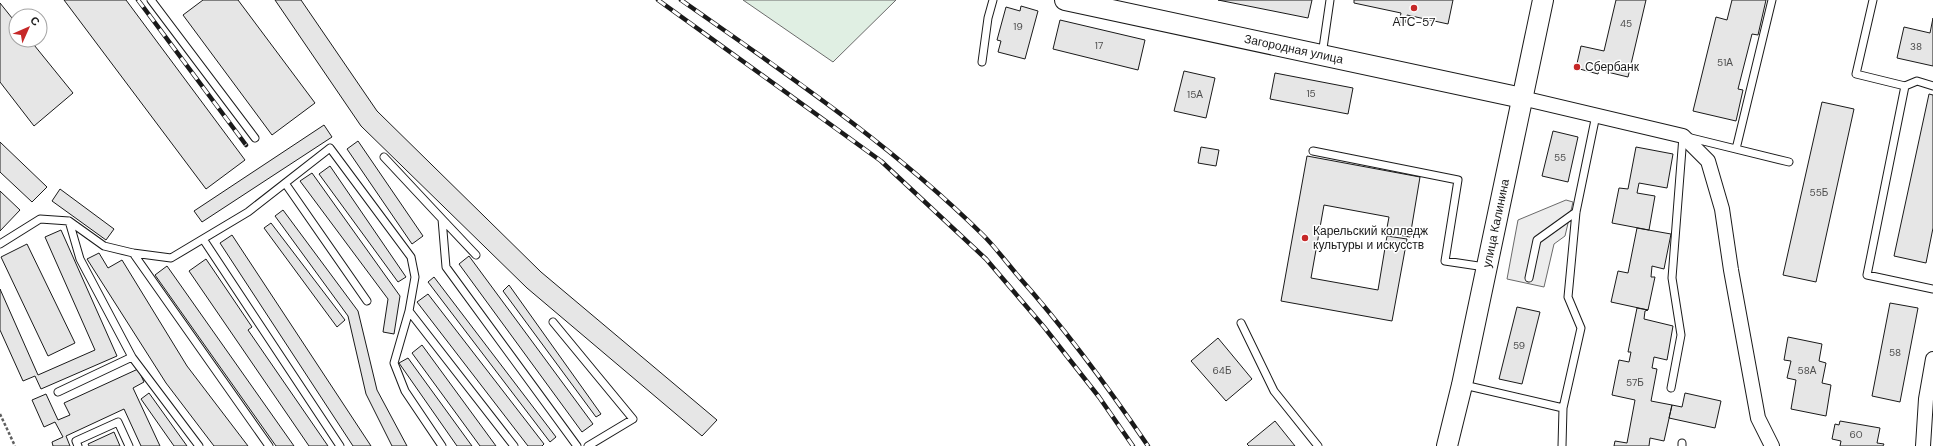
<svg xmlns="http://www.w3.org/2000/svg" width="1933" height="446" viewBox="0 0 1933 446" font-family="'DM Sans',sans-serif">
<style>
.green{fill:#e0efe3;stroke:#6a6a6a}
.parking{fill:#ededed;stroke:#6a6a6a}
.building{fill:#e6e6e6;stroke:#1a1a1a}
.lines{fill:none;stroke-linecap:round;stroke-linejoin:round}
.lane-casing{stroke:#1a1a1a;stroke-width:9}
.street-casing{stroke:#1a1a1a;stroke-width:16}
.secondary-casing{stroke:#1a1a1a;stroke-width:22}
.path{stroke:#5f5f5f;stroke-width:2.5;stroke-dasharray:3 2;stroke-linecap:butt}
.lane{stroke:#fff;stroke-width:7}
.street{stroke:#fff;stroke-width:14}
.secondary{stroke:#fff;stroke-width:20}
.rail-casing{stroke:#1a1a1a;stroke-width:4.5}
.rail{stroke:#fff;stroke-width:3;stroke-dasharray:9;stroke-linecap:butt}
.poi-dot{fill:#c62828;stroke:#fff;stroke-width:1.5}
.labels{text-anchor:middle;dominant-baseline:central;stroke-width:3;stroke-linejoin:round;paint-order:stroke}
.number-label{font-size:10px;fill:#4d4d4d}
.poi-label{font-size:12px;fill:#1a1a1a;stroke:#fff;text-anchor:start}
.street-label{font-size:12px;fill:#1a1a1a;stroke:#fff}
</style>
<rect width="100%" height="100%" fill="#fff"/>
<path class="green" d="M743 0H896L833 62Z"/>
<path class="parking" d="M1566 200 1573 202 1565 236 1554 244 1544 287 1507 279 1518 220Z"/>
<path class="building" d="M64 0H126L245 160 206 189Z
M203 0H238L315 103 272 135 183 15Z
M275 0H301L377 111 541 272 717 420 702 436 527 288 361 126Z
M1218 0H1312L1308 18Z
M1354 0H1453L1448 24 1407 15 1405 23 1399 22 1401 13 1354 3Z
M1616 0H1646L1628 77 1599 70 1598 74 1576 68 1581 46 1604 51Z
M1732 0H1766L1758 35 1752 34 1738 89 1743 90 1736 121 1693 111 1716 17 1727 20Z
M0 3 16 23V40H30L73 93 34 126 0 82Z
M1021 6 1038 11 1025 59 998 52 1001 41 997 40 1006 7 1020 11Z
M1933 18V66L1897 58 1904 27 1930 33Z
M1060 20 1145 40 1138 70 1053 49Z
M1184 71 1215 78 1206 118 1174 111Z
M1275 73 1353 88 1348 114 1270 99Z
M1929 94 1933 95V228L1926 263 1894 256Z
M1822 102 1854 109 1816 282 1783 275Z
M324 125 332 137 202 222 194 211Z
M1553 131 1578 137 1568 182 1542 176Z
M358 141 423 236 412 244 347 149Z
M0 142 47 187 32 202 0 172Z
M1201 147 1219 150 1216 166 1198 163Z
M1636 147 1673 154 1667 188 1639 183 1637 193 1655 196 1649 230 1612 223 1619 188 1628 189Z
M1307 156 1420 177 1410 237 1386 233 1389 217 1324 205 1311 278 1378 290 1387 236 1407 239 1392 321 1281 301Z
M330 166 406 277 398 282 319 174Z
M312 173 400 296 394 334 383 332 388 299 300 181Z
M60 189 114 229 106 240 52 201Z
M0 191 20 210 0 231Z
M283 210 358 311 377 390 407 446H392L366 394 348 316 275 216Z
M271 223 345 320 337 327 264 228Z
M1637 228 1671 234 1664 269 1652 266 1651 277H1655L1648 310 1611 302 1618 271 1628 273Z
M61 230 117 356 41 389 35 376 23 381 0 330V289L38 375 95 350 45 237Z
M232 235 371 446H353L220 243Z
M27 244 75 343 48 356 1 257Z
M99 253 108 268 122 260 187 366 248 446H214L166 383 87 259Z
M469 256 593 424 582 432 459 264Z
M206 259 252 327 248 330 328 446H309L189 271Z
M167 266 294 446H276L155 275Z
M434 277 556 437 550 442 428 282Z
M509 285 601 414 596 417 503 291Z
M428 294 544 444 542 446H528L417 302Z
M1890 303 1918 308 1900 402 1872 396Z
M1517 307 1540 312 1522 384 1499 379Z
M1637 308 1648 310 1645 311 1644 319 1673 326 1667 360 1654 357 1652 368 1657 369 1651 401 1672 405 1664 441 1650 438 1649 446H1614L1615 441 1627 443 1635 400 1612 395 1619 360 1629 362 1631 352H1628Z
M1788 337 1822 344 1819 361 1826 363 1822 383 1831 385 1826 416 1791 409 1796 380 1787 378 1791 361 1784 360Z
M1218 338 1252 379 1226 401 1191 361Z
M422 345 496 446H480L412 353Z
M408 358 472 446H457L399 363Z
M138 369 144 382 133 388 160 446H141L124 409 66 436 70 446H53L52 442 63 437 55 422 44 427 32 400 46 394 58 420 70 415 64 403Z
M149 393 187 446H174L141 399Z
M1685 393 1721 401 1715 428 1669 418 1672 405 1682 407Z
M1275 421 1295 446H1249L1247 444Z
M1840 421 1880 428 1877 443 1884 444 1883 446H1840L1841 441 1832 439 1835 424 1839 425Z
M114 432 120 446H89L88 444Z"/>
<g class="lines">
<g class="lane-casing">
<path id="lane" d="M151 0 255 138
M1873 0 1856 74 1905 86 1867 275 1933 289
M1322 55 1330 0
M982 62 988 18 993 0
M1905 86 1917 81 1933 86
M1736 149 1772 0
M1313 151 1458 180 1445 261 1485 267
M384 157 442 219 446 267 577 446
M285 183 367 301
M442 219 476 255
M203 239 340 446
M0 244 40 219 69 221 104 246 133 253 171 258 248 212 330 148 411 257 415 277 409 311 514 446
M133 253 269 446
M1529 278 1537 240 1576 212
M409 311 394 363 405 391 442 446
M553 322 633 419 588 446
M1241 323 1274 391 1318 446
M132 357 199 446
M1464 385 1563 408
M1671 388 1681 335 1672 278 1683 136 1789 162
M58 392 132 357 80 259 69 221
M78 446 76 441 118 422 129 446
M1562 446 1563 408 1581 328 1568 297 1576 212 1596 115
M1682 446V443"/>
</g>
<g class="street-casing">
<path id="street" d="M1522 98 1683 136 1708 161 1722 209 1731 270 1758 418 1772 446
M1923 446 1926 399 1933 359"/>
</g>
<g class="secondary-casing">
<g id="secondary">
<path id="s1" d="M1065 0 1522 98"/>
<path id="s2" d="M1447 446 1462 385 1543 0"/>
</g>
</g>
<path class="path" d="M0 414 15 446"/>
<use href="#lane" class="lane"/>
<use href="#street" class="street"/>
<use href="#secondary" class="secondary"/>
<g class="rail-casing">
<path id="rail" d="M138 0 246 145
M658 0 881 161 986 259 1044 327 1099 397 1133 446
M681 0C785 73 892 145 983 235 996 248 1007 263 1019 277 1066 330 1108 387 1148 446"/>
</g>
<use href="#rail" class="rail"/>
</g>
<g class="poi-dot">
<circle cx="1414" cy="8" r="4"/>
<circle cx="1577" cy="67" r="4"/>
<circle cx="1305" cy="238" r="4"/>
</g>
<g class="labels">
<g class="number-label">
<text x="1626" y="23">45</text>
<text x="1018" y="26">19</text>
<text x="1099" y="45">17</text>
<text x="1916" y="46">38</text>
<text x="1725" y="62">51А</text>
<text x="1311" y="93">15</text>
<text x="1195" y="94">15А</text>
<text x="1560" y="157">55</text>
<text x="1819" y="192">55Б</text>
<text x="1519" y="345">59</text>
<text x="1895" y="352">58</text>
<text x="1222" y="370">64Б</text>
<text x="1807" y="370">58А</text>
<text x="1635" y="382">57Б</text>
<text x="1856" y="434">60</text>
</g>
<g class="poi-label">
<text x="1414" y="22" text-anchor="middle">АТС-57</text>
<text x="1585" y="67">Сбербанк</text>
<text x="1313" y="231">Карельский колледж<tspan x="1313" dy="14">культуры и искусств</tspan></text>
</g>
<g class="street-label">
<text stroke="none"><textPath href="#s1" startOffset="234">Загородная улица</textPath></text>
<text stroke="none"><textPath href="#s2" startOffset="228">улица Калинина</textPath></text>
</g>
</g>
<g transform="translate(28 28) rotate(45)"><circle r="19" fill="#ffffff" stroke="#a3a3a3"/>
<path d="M0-3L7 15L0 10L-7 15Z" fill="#c62828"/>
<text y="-6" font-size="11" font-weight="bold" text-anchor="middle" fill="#1a1a1a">С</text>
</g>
</svg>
